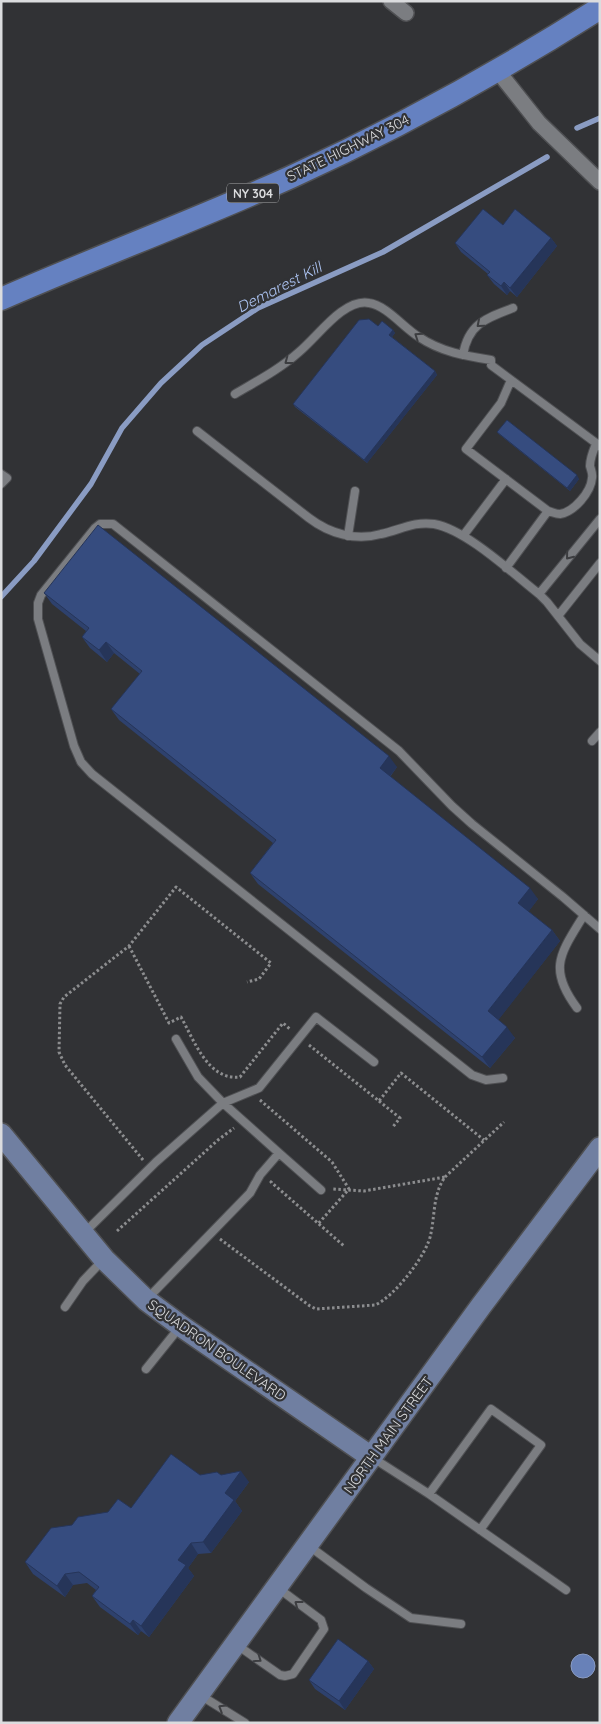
<svg xmlns="http://www.w3.org/2000/svg" width="601" height="1724" viewBox="0 0 601 1724" font-family="Quicksand,sans-serif">
<style>
.water{fill:#6881b8;stroke:#8a9cc3}
.lines{fill:none;stroke-linecap:round;stroke-linejoin:round}
.stream{stroke:#8a9cc3;stroke-width:5.5}
.lane-casing{stroke:#4f5053;stroke-width:10}
.street-casing{stroke:#4f5053;stroke-width:18}
.secondary-casing{stroke:#4f5053;stroke-width:24}
.primary-casing{stroke:#4f5053;stroke-width:25}
.path{stroke:#8c8d8f;stroke-width:3;stroke-dasharray:2.5 2.5;stroke-linecap:butt}
.lane{stroke:#7b7d81;stroke-width:8}
.street{stroke:#7b7d81;stroke-width:15}
.secondary{stroke:#707fa1;stroke-width:21}
.primary{stroke:#6581c1;stroke-width:22}
.wall{fill:#2e416d}
.shaded-wall{fill:#263559}
.building{fill:#364c7f;stroke:#263559}
.oneway{stroke:#3c3d40}
.labels{text-anchor:middle;dominant-baseline:central;stroke-width:4.5;stroke-linejoin:round;paint-order:stroke}
.shield{fill:#313235;stroke:#a8a9ab;stroke-width:1}
.shield-label{font-size:12px;font-weight:bold;fill:#dbdcde}
.street-label{font-size:14px;fill:#dbdcde;stroke:#313235}
.water-label{font-size:15px;font-style:italic;fill:#adc4f3;stroke:#313235}
</style>
<rect width="100%" height="100%" fill="#313235"/>
<path class="water" d="M571 1666a12 12 0 1 1 24 0a12 12 0 1 1-24 0Z"/>
<g class="lines">
<path class="stream" d="M577 128 600 118
M1 597 34 561 91 484 122 428 161 383 202 345 258 308 383 252 547 157"/>
<g class="lane-casing">
<path id="lane" d="M463 355C468 324 486 318 513 308
M511 380 501 403 466 449 548 511C552 512 556 514 560 514 574 512 591 492 592 478 593 474 591 470 590 466 590 458 593 451 596 444
M235 394C257 381 280 369 299 352 313 340 326 323 341 312 348 307 359 301 369 303 386 305 404 328 419 337 441 352 466 356 491 360V365L600 446
M197 431 309 518C330 534 356 541 381 534 400 530 414 521 434 524 467 530 512 573 539 594L547 602 580 644 600 661
M1 474 7 478 1 484
M348 536 355 491
M463 536 506 479
M506 568 548 511
M539 594 600 519
M558 616 600 563
M592 741 600 732
M577 1008C547 968 561 953 584 915
M503 1078 486 1080 472 1075 92 774 81 762 74 746 38 619V603L41 595 95 528 100 524H113L399 751 452 806 472 824 563 897 600 929
M279 1153 321 1190
M84 1233 156 1162 223 1103 259 1088 316 1017 374 1062
M148 1298 250 1193 260 1175 279 1153 223 1103 198 1077 176 1039
M65 1307 83 1281 103 1260
M146 1369 179 1328
M373 1458 429 1494 566 1590
M429 1494 491 1409 541 1445 480 1530
M309 1546 366 1588 411 1618 461 1624
M237 1645 280 1675 285 1676 293 1674 324 1629 321 1620 278 1588
M200 1695 245 1723"/>
</g>
<g class="street-casing">
<path id="street" d="M391 1 406 13
M497 70 539 123 600 182"/>
</g>
<g class="secondary-casing">
<path id="secondary" d="M1 1134 104 1259 146 1300 181 1326 371 1457
M178 1723 481 1306 600 1148"/>
</g>
<g class="primary-casing">
<path id="primary" d="M1 299C97 257 196 220 291 177 398 128 501 71 600 8"/>
</g>
<path class="path" d="M129 946 169 1023 181 1017C194 1040 208 1081 240 1077L283 1023 291 1030
M309 1045 379 1101 401 1073 484 1140
M260 1100 332 1162 349 1189 318 1224
M379 1101 400 1118 392 1128
M143 1160 65 1065 59 1052 60 1004 64 997 129 946 176 887 271 963 259 979 247 982
M445 1177 504 1122
M272 1181 271 1182 344 1246
M117 1231 218 1140 234 1128
M220 1239 310 1306 316 1309 375 1305C394 1297 428 1254 431 1233 435 1214 433 1194 445 1177L364 1191 333 1189"/>
<use href="#lane" class="lane"/>
<use href="#street" class="street"/>
<use href="#secondary" class="secondary"/>
<use href="#primary" class="primary"/>
</g>
<path class="wall" d="M503 225 551 238 557 246 517 297 510 291 507 295 494 284 487 275 488 274 461 252 455 243Z
M378 326 393 330 395 333 392 337 435 371 437 375 367 463 295 407 293 404Z
M497 432 579 479 570 491 500 435Z
M44 593 397 767 390 777 538 899 528 912 552 930 560 941 498 1020 515 1038 490 1068 258 884 250 873 273 843 119 720 111 709 140 674 114 653 107 662 90 648 82 637 86 631 52 604Z
M200 1475H221L249 1482 235 1501 242 1511 211 1553 198 1554 188 1568 194 1576 149 1637 141 1631 138 1635 100 1607 92 1596 96 1590 87 1583 73 1585 65 1597 33 1574 25 1562 72 1525 131 1508Z
M368 1661 374 1669 345 1710 315 1689 309 1680Z"/>
<path class="shaded-wall" d="M551 238 557 246 517 297 510 288Z
M504 282 510 291 507 295 501 286Z
M393 330 395 333 391 338 389 335Z
M435 371 437 375 367 463 364 460Z
M577 475 579 479 570 491 567 488Z
M106 642 114 653 107 662 99 650Z
M389 756 397 767 387 780 380 768Z
M530 888 538 899 526 915 518 903Z
M552 930 560 941 496 1023 488 1011Z
M507 1027 515 1038 490 1068 482 1057Z
M241 1471 249 1482 235 1501 242 1511 211 1553 203 1542 225 1493Z
M191 1543 198 1554 188 1568 194 1576 149 1637 141 1626 178 1560Z
M65 1574 73 1585 65 1597 57 1586Z
M133 1620 141 1631 138 1635 130 1624Z
M368 1661 374 1669 345 1710 339 1701Z"/>
<path class="building" d="M483 209 503 225 515 209 551 238 510 288 504 282 501 286 487 275 490 272 455 243Z
M369 319 378 326 382 321 393 330 389 335 435 371 364 460 293 404 359 320Z
M507 420 577 475 567 488 497 432Z
M98 525 389 756 380 768 530 888 518 903 552 930 488 1011 507 1027 482 1057 250 873 276 840 111 709 142 671 106 642 99 650 82 637 89 628 44 593Z
M171 1454 200 1475 217 1472 221 1475 241 1471 225 1493 234 1500 203 1542 191 1543 178 1560 186 1565 141 1626 133 1620 130 1624 92 1596 99 1587 79 1572 65 1574 57 1586 25 1562 51 1528 72 1525 78 1517 108 1512 118 1499 131 1508Z
M338 1639 368 1661 339 1701 309 1680Z"/>
<defs><path id="oneway-chevron" d="M-2-3.5L2.5 0L-2 3.5" fill="none" stroke-width="1.6" stroke-linecap="round" stroke-linejoin="round" transform="scale(1.25)"/></defs>
<g class="oneway">
<use href="#oneway-chevron" transform="translate(480 324) rotate(139)"/>
<use href="#oneway-chevron" transform="translate(418 336) rotate(-146)"/>
<use href="#oneway-chevron" transform="translate(288 361) rotate(143)"/>
<use href="#oneway-chevron" transform="translate(569 556) rotate(129)"/>
<use href="#oneway-chevron" transform="translate(298 1604) rotate(-143)"/>
<use href="#oneway-chevron" transform="translate(258 1659) rotate(35)"/>
<use href="#oneway-chevron" transform="translate(222 1708) rotate(-148)"/>
</g>
<g class="labels">
<rect class="shield" x="227" y="183.5" width="52" height="19" rx="4"/>
<g class="shield-label">
<text x="253" y="193">NY 304</text>
</g>
<g class="street-label">
<text transform="translate(348 148) rotate(-26)">STATE HIGHWAY 304</text>
<text transform="translate(217 1350) rotate(35)">SQUADRON BOULEVARD</text>
<text transform="translate(388 1435) rotate(-54)">NORTH MAIN STREET</text>
</g>
<g class="water-label">
<text transform="translate(279 287) rotate(-27)">Demarest Kill</text>
</g>
</g>
<rect width="601" height="1724" fill="none" stroke="#dbdcde" stroke-width="5"/>
</svg>
